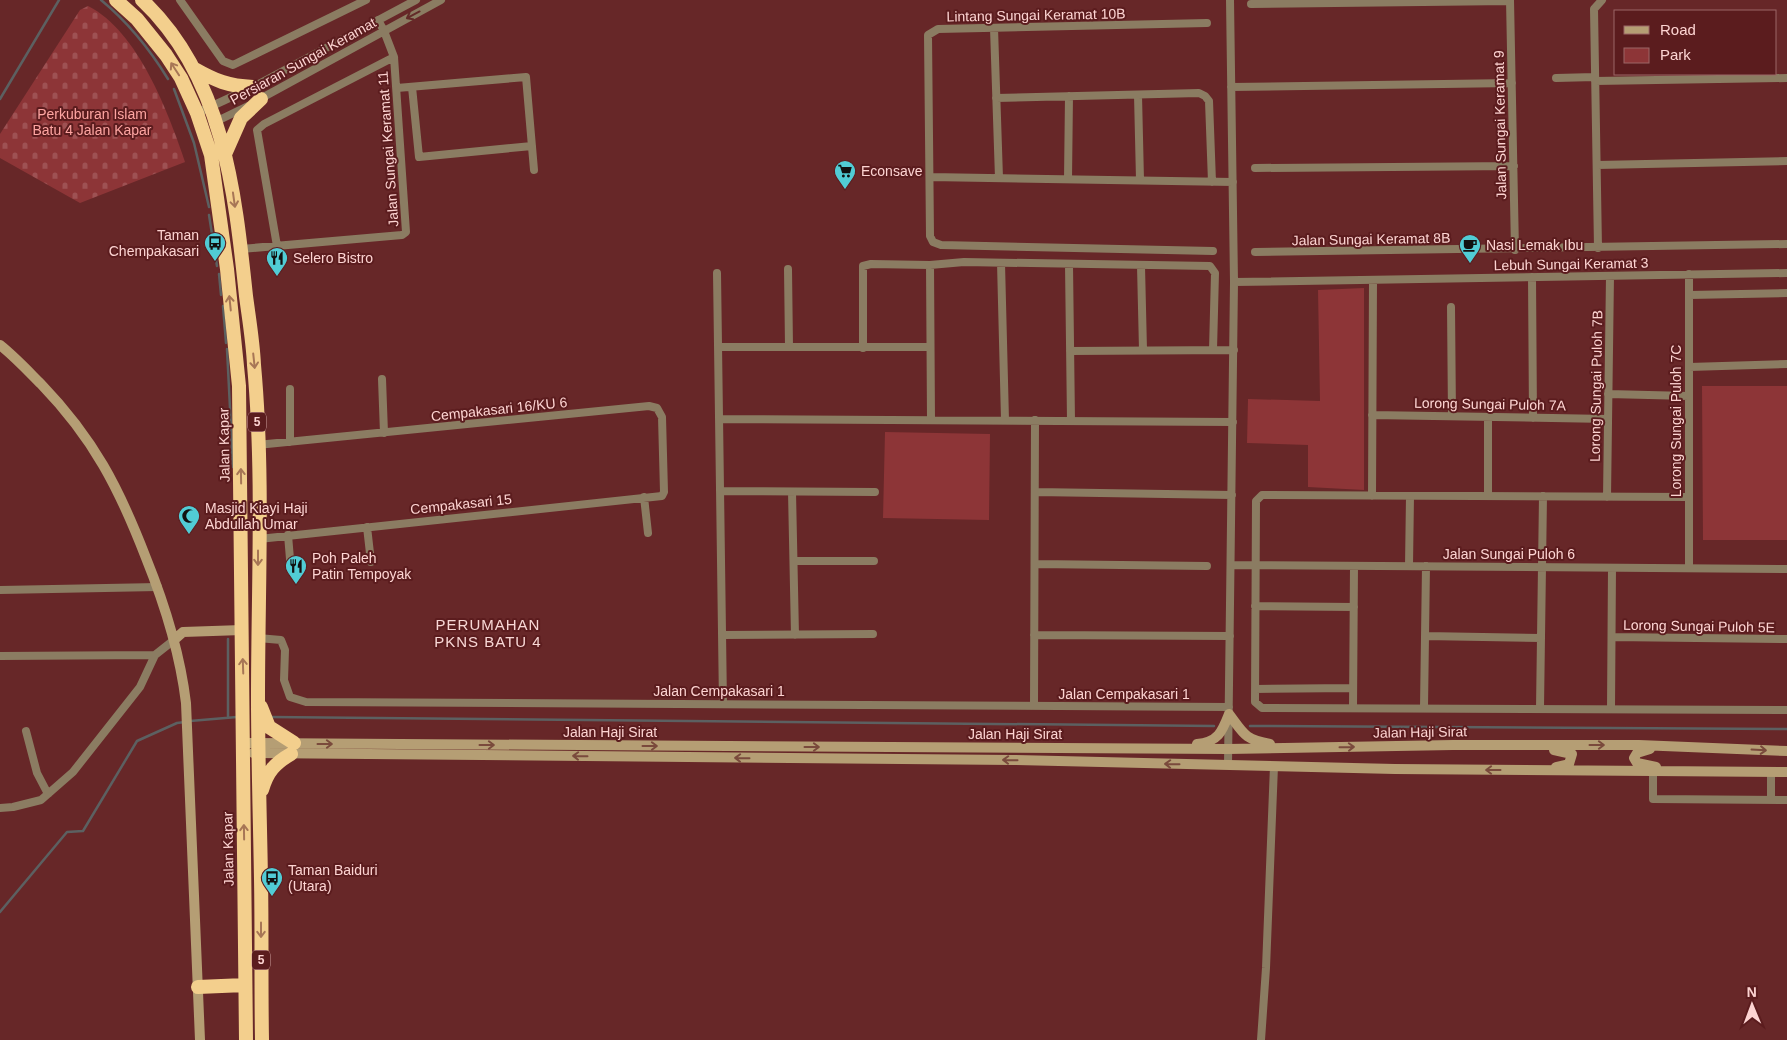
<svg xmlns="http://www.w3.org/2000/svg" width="1787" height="1040" viewBox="0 0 1787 1040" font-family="Helvetica,sans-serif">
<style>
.cemetery{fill:url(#cemetery-stones)}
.green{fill:#8d3537}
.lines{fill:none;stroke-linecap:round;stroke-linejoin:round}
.stream{stroke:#5c6061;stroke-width:2.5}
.street{stroke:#8b7c62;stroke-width:8}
.secondary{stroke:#b59e74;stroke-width:10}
.highway{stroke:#f3cf8d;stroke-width:14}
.oneway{stroke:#622a28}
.oneway2{stroke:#a77656}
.oneway3{stroke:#7a4a3c}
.labels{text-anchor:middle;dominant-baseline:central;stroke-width:4;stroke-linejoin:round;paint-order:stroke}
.shield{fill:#5b1c1e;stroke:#cc9d9c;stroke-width:1}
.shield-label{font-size:12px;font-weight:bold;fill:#fdd4d2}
.street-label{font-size:14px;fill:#fdd4d2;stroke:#5b1c1e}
.park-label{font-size:14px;fill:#fea5a2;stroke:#5b1c1e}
.poi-label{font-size:14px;fill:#fdd4d2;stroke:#5b1c1e;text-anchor:start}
.neighbourhood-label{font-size:15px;letter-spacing:1px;fill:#f8d7d5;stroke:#5b1c1e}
</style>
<defs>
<pattern id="cemetery-stones" width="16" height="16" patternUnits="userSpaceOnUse" patternTransform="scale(1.25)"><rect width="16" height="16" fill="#8d3537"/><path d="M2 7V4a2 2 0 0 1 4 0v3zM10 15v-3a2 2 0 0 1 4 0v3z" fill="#9e5153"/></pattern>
</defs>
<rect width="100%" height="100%" fill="#672728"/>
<path class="cemetery" d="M88 6C138 31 168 112 185 162L80 203 0 158V134L80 10Z"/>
<path class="green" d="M1364 288V490L1308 487V445L1247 443 1248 399 1320 401 1318 290Z
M1702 386H1787V540H1703Z
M885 432 990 434 989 520 883 518Z"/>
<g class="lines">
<path class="stream" d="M101 0C129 23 149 48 168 79
M174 89 194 143 209 207
M0 99 59 0
M209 215 217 266
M219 274 221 295
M223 306 226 343
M227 349 233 467
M228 639V717
M270 717 1214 726
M190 721 237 717
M1250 726 1787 729
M0 912 67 832 83 831 137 741 177 723 185 722"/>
<path class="street" d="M180 0 223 61 233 65 366 0
M1510 0 1515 250
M1251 4 1510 1
M1207 23 938 29 928 35 930 236 933 242 941 245 1213 251
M994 28 999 178
M1556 78 1595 77
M1595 81 1787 78
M412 87 419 157 532 146
M1231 87 1512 83
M397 88 526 77 534 170
M1138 95 1140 180
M996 98 1199 93 1205 96 1209 101 1212 182
M258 100 441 0
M197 113 253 87 416 0
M213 123 248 106
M1597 165 1787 161
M1255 168 1514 166
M930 177 1233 182
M1068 179 1069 96
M277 246 257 130 264 124 394 57
M1598 248 1594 9 1602 0
M241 249 402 235 406 232 394 57 384 31 378 20
M1255 252 1787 244
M1001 263 1005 420
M930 265 931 420
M1069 265 1071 421
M1141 266 1143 350
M788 269 789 347
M717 273 723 704
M1532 277 1533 418
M1234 282 1787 273
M1689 295 1787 293
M1451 307 1452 416
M718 347H930
M863 348V266L871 264 930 265 964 262 1210 266 1215 273 1213 350
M1070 351 1234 350
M1689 367 1787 364
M382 379 384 433
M290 389V442
M1608 394 1689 396
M1372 415 1608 419
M719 419 1233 422
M257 445 649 406 657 408 662 417 664 492 662 496 259 539
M720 491 875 492
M792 492 795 635
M1035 492 1232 495
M1372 496 1373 280
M1488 496V417
M644 497 648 533
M1607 497 1610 276
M1689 497 1262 495 1256 501 1255 702 1262 708 1787 710
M367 527 371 562
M288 535 291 571
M794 561H874
M1035 564 1207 566
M1231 565 1787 569
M1409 566 1410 496
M1689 568V274
M0 590 158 587
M1255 606 1354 607
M722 635 873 634
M1034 635 1230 636
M1425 636 1541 638
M1612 637 1787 639
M258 638 281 640 285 650 284 680 290 697 306 702 1229 707
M0 656 155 655
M1255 689 1353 688
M1034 706 1035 420
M1424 707 1426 566
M1353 708 1354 566
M1540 708 1543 496
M1611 708 1612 568
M26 731 37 773 48 794
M1228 765 1234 282 1230 0
M1653 772V799L1787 800
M1771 772V800
M0 808 13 807 41 800 73 772 140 687 155 655 174 640
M1261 1040 1266 968 1274 766"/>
<path class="secondary" d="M0 345C15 357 28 371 41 384 94 439 119 488 146 558 165 605 180 653 186 703L200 1040
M174 640 183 632 242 630
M1229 714C1244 734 1244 739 1270 744
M243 743 1228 749 1453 745H1639L1787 751
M1197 744C1218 742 1222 732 1229 714
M1650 749 1637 753 1634 758 1637 763 1656 767
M1554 750 1572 754 1569 764 1556 767
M253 753 1013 760 1395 769 1787 772"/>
<path class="highway" d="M116 0 137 19 166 55 181 78 197 113 211 155 227 269 239 386 246 1040
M142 0C223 76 235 191 246 296 249 319 253 342 254 365 264 475 258 587 258 697 258 758 260 819 261 879 262 933 261 986 262 1040
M193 68C216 81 228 86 253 87
M226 152 241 118 261 99
M261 707 269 727 294 743
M262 790C267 772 275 763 291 754
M198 987 245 985"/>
</g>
<defs><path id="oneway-shaft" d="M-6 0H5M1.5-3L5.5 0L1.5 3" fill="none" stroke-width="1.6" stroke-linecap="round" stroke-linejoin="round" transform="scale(1.25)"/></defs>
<use class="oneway" href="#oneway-shaft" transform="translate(413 15) rotate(152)"/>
<g class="oneway2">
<use href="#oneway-shaft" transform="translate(175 69) rotate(-123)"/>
<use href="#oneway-shaft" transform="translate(234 200) rotate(82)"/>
<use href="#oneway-shaft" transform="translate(230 303) rotate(-96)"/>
<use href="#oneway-shaft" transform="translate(254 361) rotate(84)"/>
<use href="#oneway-shaft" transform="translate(241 476) rotate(-91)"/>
<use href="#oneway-shaft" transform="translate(258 558) rotate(90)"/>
<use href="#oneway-shaft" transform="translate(243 666) rotate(-92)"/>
<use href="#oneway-shaft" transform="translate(244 832) rotate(-91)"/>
<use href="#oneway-shaft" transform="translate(261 930) rotate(90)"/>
</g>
<g class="oneway3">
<use href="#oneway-shaft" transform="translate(325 744)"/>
<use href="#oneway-shaft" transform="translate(487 745)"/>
<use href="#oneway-shaft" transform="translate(1597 745)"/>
<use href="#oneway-shaft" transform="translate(650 746)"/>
<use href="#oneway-shaft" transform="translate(812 747)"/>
<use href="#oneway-shaft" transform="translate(1347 747) rotate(-1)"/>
<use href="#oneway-shaft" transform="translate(1759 750) rotate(3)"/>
<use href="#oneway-shaft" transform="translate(580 756) rotate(-179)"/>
<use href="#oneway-shaft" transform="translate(742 758) rotate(-179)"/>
<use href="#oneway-shaft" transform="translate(1010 760) rotate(-179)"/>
<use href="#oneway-shaft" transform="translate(1172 764) rotate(-179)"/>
<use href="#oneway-shaft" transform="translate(1493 770) rotate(-180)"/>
</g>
<defs>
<g id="supermarket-pin" transform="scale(1.125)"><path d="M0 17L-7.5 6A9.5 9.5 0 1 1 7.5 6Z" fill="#51ccd5" stroke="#5b1c1e"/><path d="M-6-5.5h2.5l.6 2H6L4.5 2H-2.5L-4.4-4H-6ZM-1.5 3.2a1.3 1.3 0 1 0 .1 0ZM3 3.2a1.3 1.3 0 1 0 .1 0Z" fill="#111"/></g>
<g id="bus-pin" transform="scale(1.125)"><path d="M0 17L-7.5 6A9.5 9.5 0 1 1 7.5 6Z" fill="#51ccd5" stroke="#5b1c1e"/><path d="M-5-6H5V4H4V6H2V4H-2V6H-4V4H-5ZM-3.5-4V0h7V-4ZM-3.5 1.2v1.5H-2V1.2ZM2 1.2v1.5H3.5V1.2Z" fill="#111"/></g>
<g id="cafe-pin" transform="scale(1.125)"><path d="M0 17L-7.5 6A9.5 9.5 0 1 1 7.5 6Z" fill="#51ccd5" stroke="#5b1c1e"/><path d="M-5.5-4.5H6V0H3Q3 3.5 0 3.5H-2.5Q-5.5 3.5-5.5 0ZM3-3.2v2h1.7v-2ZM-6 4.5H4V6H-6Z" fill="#111"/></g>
<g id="restaurant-pin" transform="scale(1.125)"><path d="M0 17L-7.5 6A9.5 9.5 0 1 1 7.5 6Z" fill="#51ccd5" stroke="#5b1c1e"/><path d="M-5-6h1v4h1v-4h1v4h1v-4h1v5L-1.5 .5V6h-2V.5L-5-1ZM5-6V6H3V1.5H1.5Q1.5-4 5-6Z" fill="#111"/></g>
<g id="mosque-pin" transform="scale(1.125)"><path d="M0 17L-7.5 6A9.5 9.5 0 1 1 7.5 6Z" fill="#51ccd5" stroke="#5b1c1e"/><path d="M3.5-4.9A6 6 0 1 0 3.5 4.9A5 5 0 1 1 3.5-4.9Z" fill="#111"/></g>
</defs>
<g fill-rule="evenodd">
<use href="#supermarket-pin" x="845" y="171"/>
<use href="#bus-pin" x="215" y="243"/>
<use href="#cafe-pin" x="1470" y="245"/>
<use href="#restaurant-pin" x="277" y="258"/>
<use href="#mosque-pin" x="189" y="516"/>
<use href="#restaurant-pin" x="296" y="566"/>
<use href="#bus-pin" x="272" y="878"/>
</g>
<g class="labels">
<g class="shield">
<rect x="248" y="412.5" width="18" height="19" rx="4"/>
<rect x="252" y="950.5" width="18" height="19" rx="4"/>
</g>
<g class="shield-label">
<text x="257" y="422">5</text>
<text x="261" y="960">5</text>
</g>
<g class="street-label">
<text transform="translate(1036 15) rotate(-1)">Lintang Sungai Keramat 10B</text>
<text transform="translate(303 61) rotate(-29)">Persiaran Sungai Keramat</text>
<text transform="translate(1500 125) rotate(-91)">Jalan Sungai Keramat 9</text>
<text transform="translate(388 149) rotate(-94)">Jalan Sungai Keramat 11</text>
<text transform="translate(1371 239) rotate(-1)">Jalan Sungai Keramat 8B</text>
<text transform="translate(1571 264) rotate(-1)">Lebuh Sungai Keramat 3</text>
<text transform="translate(1596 386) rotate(-89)">Lorong Sungai Puloh 7B</text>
<text transform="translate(1490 404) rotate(1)">Lorong Sungai Puloh 7A</text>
<text transform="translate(499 409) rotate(-6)">Cempakasari 16/KU 6</text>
<text transform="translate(1676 421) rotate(-90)">Lorong Sungai Puloh 7C</text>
<text transform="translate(224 445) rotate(-91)">Jalan Kapar</text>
<text transform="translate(461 504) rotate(-6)">Cempakasari 15</text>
<text x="1509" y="554">Jalan Sungai Puloh 6</text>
<text transform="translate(1699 626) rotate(1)">Lorong Sungai Puloh 5E</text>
<text x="719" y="691">Jalan Cempakasari 1</text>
<text x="1124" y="694">Jalan Cempakasari 1</text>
<text x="610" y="732">Jalan Haji Sirat</text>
<text transform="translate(1420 732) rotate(-1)">Jalan Haji Sirat</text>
<text x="1015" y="734">Jalan Haji Sirat</text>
<text transform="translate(228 849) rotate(-91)">Jalan Kapar</text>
</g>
<g class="park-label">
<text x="92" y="114">Perkuburan Islam<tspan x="92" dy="16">Batu 4 Jalan Kapar</tspan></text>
</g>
<g class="poi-label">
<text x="861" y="171">Econsave</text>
<text x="199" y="235" text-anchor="end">Taman<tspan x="199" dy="16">Chempakasari</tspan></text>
<text x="1486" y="245">Nasi Lemak Ibu</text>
<text x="293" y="258">Selero Bistro</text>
<text x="205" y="508">Masjid Kiayi Haji<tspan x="205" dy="16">Abdullah Umar</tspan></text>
<text x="312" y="558">Poh Paleh<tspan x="312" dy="16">Patin Tempoyak</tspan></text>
<text x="288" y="870">Taman Baiduri<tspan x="288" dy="16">(Utara)</tspan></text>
</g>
<g class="neighbourhood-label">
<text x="488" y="624">PERUMAHAN<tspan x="488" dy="17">PKNS BATU 4</tspan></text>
</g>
</g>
<rect x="1614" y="10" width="162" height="65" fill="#5b1c1e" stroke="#9c6666"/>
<rect x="1624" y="26" width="25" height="8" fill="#b59e74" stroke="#9c6666"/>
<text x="1660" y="35" font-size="15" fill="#fdd4d2">Road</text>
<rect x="1624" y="48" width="25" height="15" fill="#8d3537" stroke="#9c6666"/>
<text x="1660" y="60" font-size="15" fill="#fdd4d2">Park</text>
<g transform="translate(1752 1005) rotate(359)" stroke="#5b1c1e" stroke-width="4" paint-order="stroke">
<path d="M0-4L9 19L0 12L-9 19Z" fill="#fdd4d2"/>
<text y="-8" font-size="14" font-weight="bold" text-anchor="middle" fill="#fdd4d2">N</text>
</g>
</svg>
